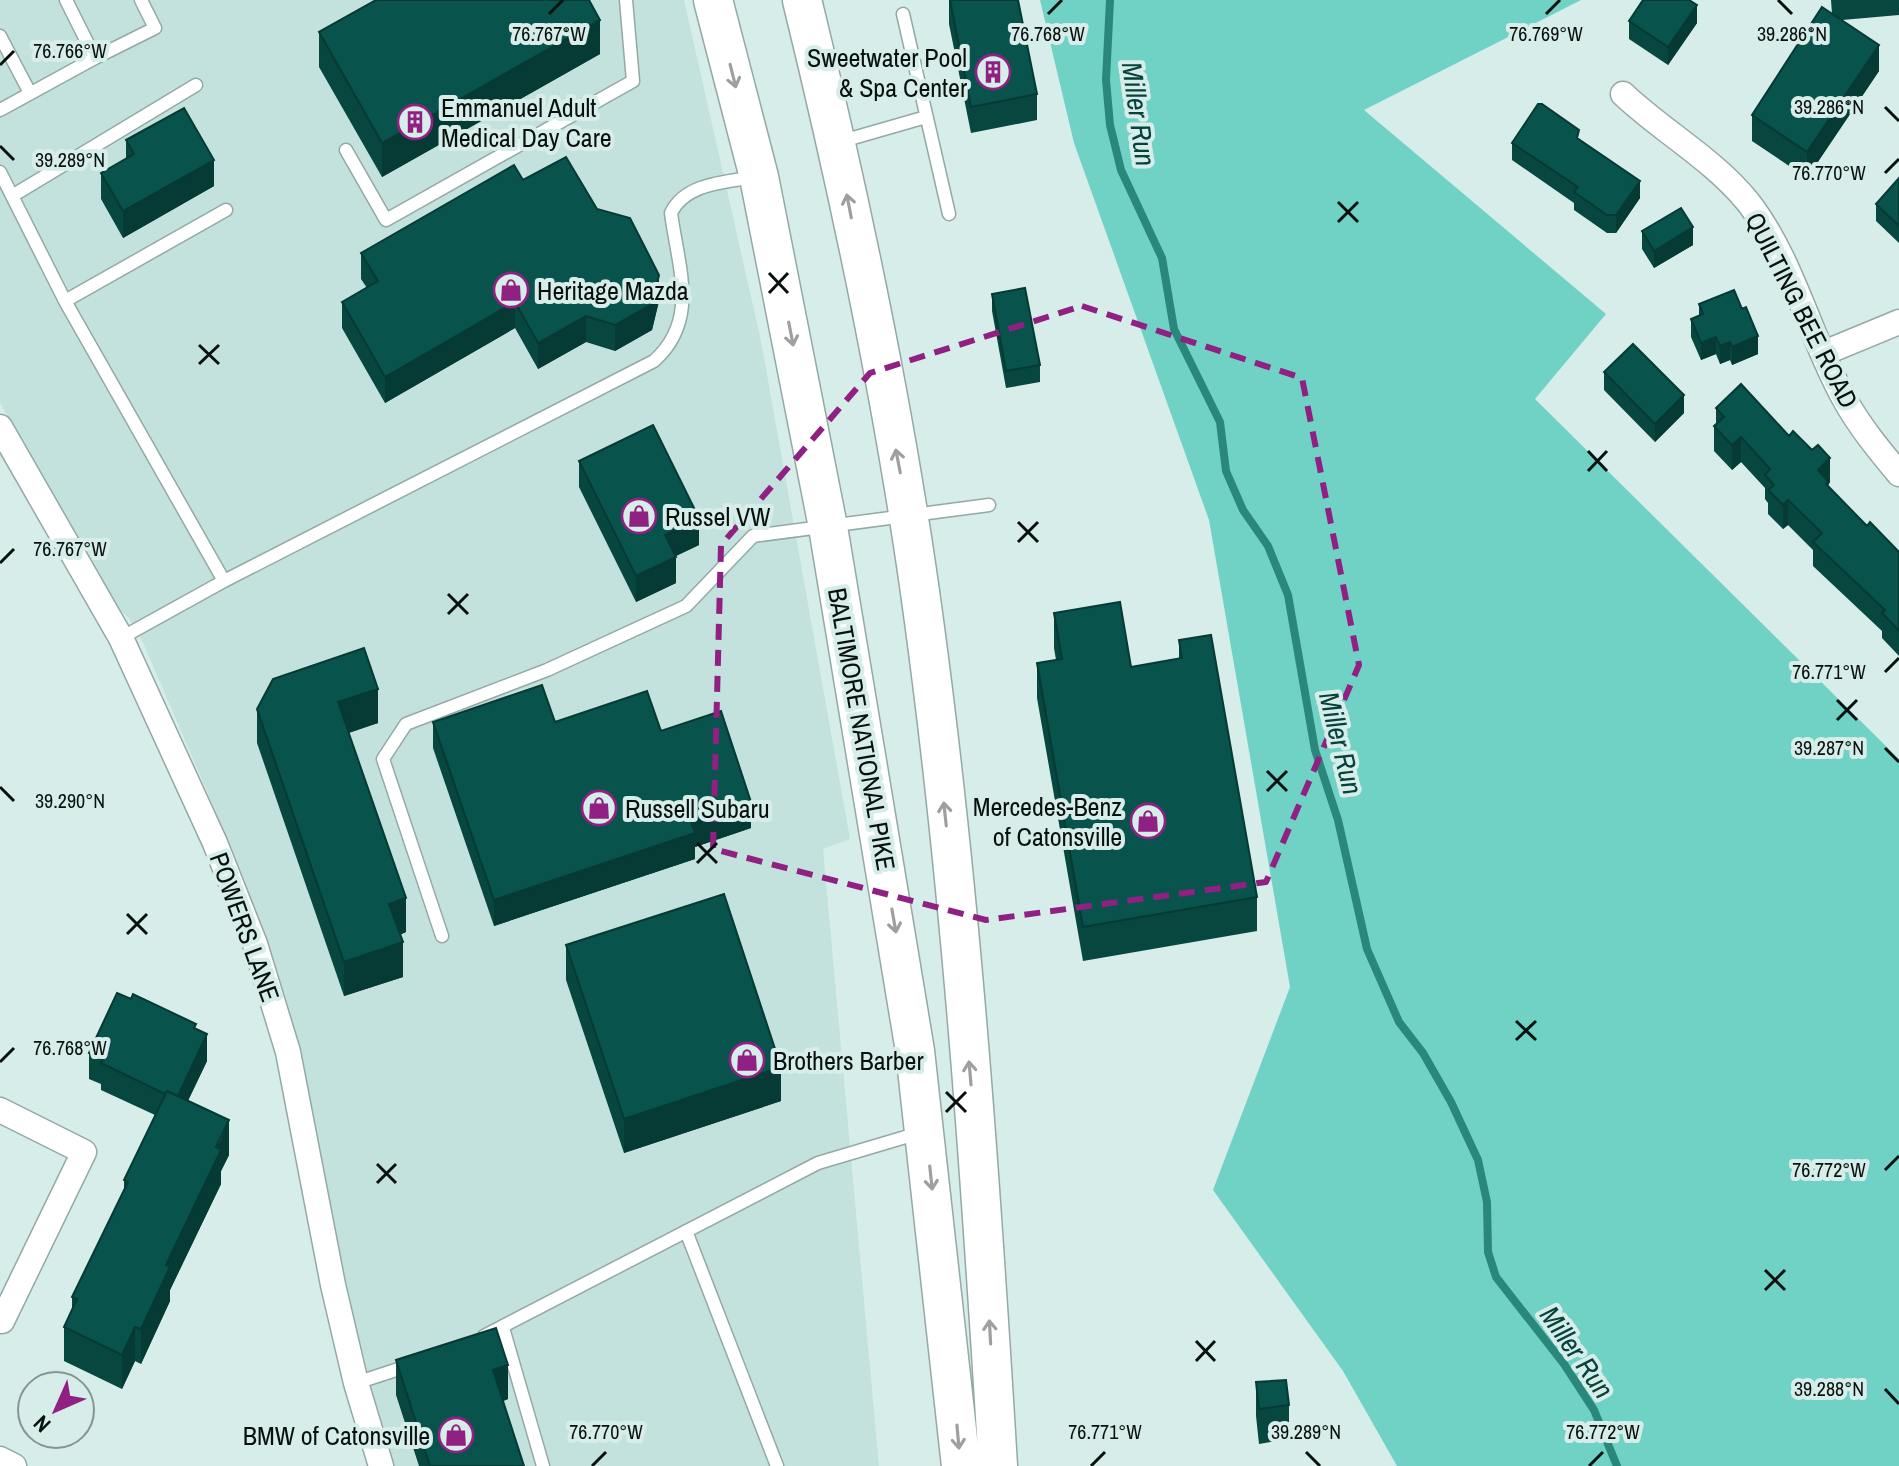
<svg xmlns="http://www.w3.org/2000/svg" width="1899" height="1466" viewBox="0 0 1899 1466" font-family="'Archivo Narrow',sans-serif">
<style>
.built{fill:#c3e2dd}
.green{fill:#70d2c5}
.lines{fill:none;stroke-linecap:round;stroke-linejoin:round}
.stream{stroke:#29877c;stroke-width:8}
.lane-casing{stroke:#94a9a5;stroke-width:15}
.street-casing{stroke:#94a9a5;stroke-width:27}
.primary-casing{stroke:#94a9a5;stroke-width:41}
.lane{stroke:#fff;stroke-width:12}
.street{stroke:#fff;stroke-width:24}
.primary{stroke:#fff;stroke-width:38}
.wall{fill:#074740}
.shaded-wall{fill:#063a34}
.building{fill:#08534b;stroke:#063a34;stroke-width:2}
.oneway{stroke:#9da09f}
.marked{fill:none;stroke:#902182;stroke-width:6;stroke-dasharray:16 10;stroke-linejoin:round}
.ticks{fill:none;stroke:#09110f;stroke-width:3}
.labels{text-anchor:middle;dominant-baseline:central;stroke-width:8;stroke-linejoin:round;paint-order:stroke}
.poi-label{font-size:26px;fill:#09110f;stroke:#d7ede9;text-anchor:start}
.street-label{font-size:26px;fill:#09110f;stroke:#d7ede9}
.water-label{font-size:28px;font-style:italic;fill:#06413b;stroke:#d7ede9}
.ticks-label{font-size:20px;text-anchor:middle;fill:#09110f;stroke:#d7ede9;stroke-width:8;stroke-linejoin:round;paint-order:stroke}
</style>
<rect width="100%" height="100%" fill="#d7ede9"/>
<path class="built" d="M0 0H684L761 341 850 839 823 849 879 1466H389L368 1400 265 939 227 838 144 645 129 618 108 601 0 403Z"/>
<path class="green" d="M1040 0H1581L1364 110 1606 314 1535 399 1899 759V1466H1397L1343 1371 1213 1190 1290 987 1209 520 1074 143Z"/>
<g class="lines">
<path class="stream" d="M1110 0 1106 80 1110 125 1121 170 1162 258 1174 329 1220 422 1226 471 1243 510 1268 546 1288 595 1315 750 1338 820 1367 949 1399 1022 1423 1053 1451 1102 1478 1160 1487 1202 1488 1252 1496 1277 1564 1364 1594 1410 1617 1466"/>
<g class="lane-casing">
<path id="lane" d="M903 14 949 214
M0 36 30 93
M93 59 155 28 141 0
M0 110 95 58 66 0
M839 142 926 117
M346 150 386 220 633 81 626 0
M0 172 65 301
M12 196 196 85
M224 581 65 301 226 210
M121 638 224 581 654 361C700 320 678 267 671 213 685 183 726 182 755 177
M442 936 383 759 406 724 547 670 686 606 753 536 989 505
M686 1231 777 1466
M503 1328 543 1466
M484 1336 818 1163 919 1133
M356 1383 411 1365"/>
</g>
<g class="street-casing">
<path id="street" d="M1623 94C1662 131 1713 159 1748 202 1793 260 1809 336 1845 400 1860 427 1880 451 1899 474
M1824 353 1899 322
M0 427 121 638 215 843 255 944 288 1052 333 1285 356 1383 381 1466
M0 1110 84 1152 2 1321
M0 1459 14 1466"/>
</g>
<g class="primary-casing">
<path id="primary" d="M713 0 759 177 828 527 915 1051 961 1466
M802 0C852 204 896 412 924 621 962 901 981 1184 998 1466"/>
</g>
<use href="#lane" class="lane"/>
<use href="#street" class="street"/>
<use href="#primary" class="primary"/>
</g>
<path class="wall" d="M949 0 1037 94V120L971 133 949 24Z
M1831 0H1899V15L1842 20 1879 71 1807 178 1752 141V115L1832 14Z
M1629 21 1697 23 1668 65 1629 39Z
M319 32 600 54 382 177 319 67Z
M1579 139 1640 198 1616 233H1607L1574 210V203L1512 160V143Z
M126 140 214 186 123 238 101 199V173L126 159Z
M1899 178V243L1876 221V204Z
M523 180 597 209 659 301 652 330 615 351 586 342 538 369 515 328 385 403 342 328V302L367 288 361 279V253Z
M1642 231 1693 245 1654 268 1642 249Z
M992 294 1040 365V382L1006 388 992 311Z
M1699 304 1758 354 1732 365 1730 360 1720 364 1716 354 1701 360 1691 337V319L1699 316Z
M1604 372 1684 413 1655 442 1604 390Z
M1716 408 1830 482 1828 486 1867 526 1899 552V656L1882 638V631L1813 566V550L1788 525 1783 529 1768 514V503L1765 499V488L1741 462 1732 470 1714 451V426L1716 424Z
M579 461 699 545 676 556V583L636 602 579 487Z
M1054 613 1131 667 1179 659V640L1257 897V931L1083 961 1037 698V663L1056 660 1054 648Z
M257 709 378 723 349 733 406 932 400 935 403 977 344 996 257 743Z
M433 722H555L661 731 751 828 695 847V859L494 926 433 748Z
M566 945 781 1101 624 1153 566 980Z
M196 1029 207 1061 188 1101 229 1155 221 1171V1184L170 1290V1301L141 1364 135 1361 122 1389 64 1361V1327L72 1310V1297L124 1191V1180L155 1115 101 1090V1084L89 1079V1053Z
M396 1360 508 1399 503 1401 524 1466H419L396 1395Z
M1256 1382 1289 1405V1439L1259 1444 1256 1416Z"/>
<path class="shaded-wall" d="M1697 5V23L1668 65V47Z
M600 20V54L382 177V143Z
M1879 45V71L1807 178V152Z
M214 160V186L123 238V211Z
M1640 181V198L1616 233V215Z
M1693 227V245L1654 268V251Z
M659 275V301L652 330 615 351V325Z
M515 302V328L385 403V377Z
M586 316V342L538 369V343Z
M1758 336V354L1732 365V347Z
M1716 337V354L1701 360V343Z
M1730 342V360L1720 364V346Z
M1684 395V413L1655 442V424Z
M1741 437V462L1732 470V445Z
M1830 458V482L1828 484V506L1818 470Z
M1788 500V525L1783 529V505Z
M699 518V545L665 561V535Z
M676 557V583L636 602V576Z
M378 689V723L338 736V702Z
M751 802V828L695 847V859L494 926V900L691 822Z
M406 898V932L389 938V904Z
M403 942V977L344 996V962Z
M207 1034V1061L176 1125V1099Z
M781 1067V1101L624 1153V1119Z
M229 1120V1155L221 1171V1184L170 1290V1301L141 1364V1329L166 1265Z
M135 1327V1361L122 1389V1355Z
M508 1365V1399L493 1405V1370Z"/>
<path class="building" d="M376 0H589L600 20 382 143 319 32Z
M950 0H1018L1037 94 971 107Z
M1643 0H1689L1697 5 1668 47 1629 21Z
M1822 7 1879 45 1807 152 1752 115Z
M1538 104H1542L1579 130 1577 138 1640 181 1616 215H1607L1574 192 1578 187 1512 143Z
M184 108 214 160 123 211 101 173 134 154 126 140Z
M566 157 597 209 630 218 659 275 652 304 615 325 586 316 538 343 515 302 385 377 342 302 378 281 361 253 514 165 523 180Z
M1899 178V226L1876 204Z
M1681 208 1693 227 1654 251 1642 231Z
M1025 288 1040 365 1006 371 992 294Z
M1734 290 1742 309 1746 307 1758 336 1732 347 1730 342 1720 346 1716 337 1701 343 1691 319 1703 314 1699 304Z
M1633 344 1684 395 1655 424 1604 372Z
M1741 384 1789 436 1793 431 1812 450 1818 445 1830 458 1818 470 1828 481 1826 484 1867 526 1870 522 1899 552V631L1882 613 1885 610 1813 542 1822 533 1788 500 1783 505 1768 490 1774 485 1765 475 1770 469 1741 437 1732 445 1714 426 1724 417 1716 408Z
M653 425 699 518 665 535 676 557 636 576 579 461Z
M1120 602 1131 667 1182 658 1179 640 1211 635 1257 897 1083 927 1037 663 1062 659 1054 613Z
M364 648 378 689 338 702 406 898 389 904 403 942 344 962 257 709 273 679Z
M542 685 555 722 647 691 661 731 721 711 751 802 691 822 695 833 494 900 433 722Z
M724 894 781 1067 624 1119 566 945Z
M117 993 131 999 133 994 196 1024 194 1028 207 1034 178 1096 167 1091 165 1094 101 1063 103 1059 89 1053Z
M167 1091 229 1120 216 1147 221 1150 166 1265 170 1267 141 1329 135 1327 122 1355 64 1327 77 1299 72 1297 128 1182 124 1180Z
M496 1328 508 1365 493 1370 524 1466H430L396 1360Z
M1286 1380 1289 1405 1259 1409 1256 1382Z"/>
<defs><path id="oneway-shaft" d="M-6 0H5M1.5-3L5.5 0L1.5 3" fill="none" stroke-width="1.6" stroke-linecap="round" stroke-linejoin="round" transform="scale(2)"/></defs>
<g class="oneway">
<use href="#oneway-shaft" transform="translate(733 76) rotate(76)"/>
<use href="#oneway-shaft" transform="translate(849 206) rotate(-101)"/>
<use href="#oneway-shaft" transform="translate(791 334) rotate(79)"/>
<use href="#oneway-shaft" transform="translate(898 461) rotate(-101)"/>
<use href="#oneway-shaft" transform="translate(945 814) rotate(-96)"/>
<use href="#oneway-shaft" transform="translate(894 921) rotate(80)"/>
<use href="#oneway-shaft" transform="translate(970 1073) rotate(-95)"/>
<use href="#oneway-shaft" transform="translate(931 1178) rotate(84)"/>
<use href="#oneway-shaft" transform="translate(990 1332) rotate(-93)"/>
<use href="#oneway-shaft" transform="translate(958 1437) rotate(85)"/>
</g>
<path class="marked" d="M1082 306 1302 378 1359 665 1266 882 986 920 713 849 721 545 870 373Z"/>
<path class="ticks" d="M1778 0 1792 14M549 14 563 0M1048 14 1062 0M1546 14 1560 0M0 65 14 51M1885 107 1899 121M0 146 14 160M1885 173 1899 159M1338 202 1358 222M1338 222 1358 202M769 273 788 293M769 293 788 273M199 345 219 364M199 364 219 345M1588 451 1607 471M1588 471 1607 451M1018 522 1038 542M1018 542 1038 522M0 563 14 549M448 594 468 614M448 614 468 594M1885 672 1899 658M1837 700 1857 720M1837 720 1857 700M1885 748 1899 762M1267 771 1287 791M0 787 14 801M1267 791 1287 771M697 843 717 863M697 863 717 843M127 914 147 934M127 934 147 914M1516 1021 1536 1040M1516 1040 1536 1021M0 1062 14 1048M946 1092 966 1112M946 1112 966 1092M377 1164 396 1183M1885 1170 1899 1156M377 1183 396 1164M1765 1270 1785 1290M1765 1290 1785 1270M1196 1341 1215 1361M1196 1361 1215 1341M1885 1389 1899 1404M1306 1452 1320 1466M592 1466 606 1452M1091 1466 1105 1452M1589 1466 1603 1452"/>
<defs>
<g id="building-ring" transform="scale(1.8)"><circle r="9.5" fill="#d7ede9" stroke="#902182" stroke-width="1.5"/><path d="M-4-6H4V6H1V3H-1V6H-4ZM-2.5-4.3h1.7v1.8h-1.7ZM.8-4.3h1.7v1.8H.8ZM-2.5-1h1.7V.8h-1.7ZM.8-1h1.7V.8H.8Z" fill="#902182"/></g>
<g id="shop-ring" transform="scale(1.8)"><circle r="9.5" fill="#d7ede9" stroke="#902182" stroke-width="1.5"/><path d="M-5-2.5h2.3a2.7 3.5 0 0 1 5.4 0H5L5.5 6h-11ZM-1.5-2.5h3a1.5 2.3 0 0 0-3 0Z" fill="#902182"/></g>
</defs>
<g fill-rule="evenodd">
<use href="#building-ring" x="993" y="72"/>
<use href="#building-ring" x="415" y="122"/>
<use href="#shop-ring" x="511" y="290"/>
<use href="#shop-ring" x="639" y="516"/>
<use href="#shop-ring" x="599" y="808"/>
<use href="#shop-ring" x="1148" y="821"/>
<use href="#shop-ring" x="747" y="1060"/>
<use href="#shop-ring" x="456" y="1435"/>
</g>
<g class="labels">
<g class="poi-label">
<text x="967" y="57" text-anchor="end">Sweetwater Pool<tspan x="967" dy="30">&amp; Spa Center</tspan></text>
<text x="441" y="107">Emmanuel Adult<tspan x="441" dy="30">Medical Day Care</tspan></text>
<text x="537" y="290">Heritage Mazda</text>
<text x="665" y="516">Russel VW</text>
<text x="1122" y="806" text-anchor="end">Mercedes-Benz<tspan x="1122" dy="30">of Catonsville</tspan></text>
<text x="625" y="808">Russell Subaru</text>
<text x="773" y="1060">Brothers Barber</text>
<text x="430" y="1435" text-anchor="end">BMW of Catonsville</text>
</g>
<g class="street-label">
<text transform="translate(1802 310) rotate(63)">QUILTING BEE ROAD</text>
<text transform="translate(862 729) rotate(80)">BALTIMORE NATIONAL PIKE</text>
<text transform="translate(245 927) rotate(70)">POWERS LANE</text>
</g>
<g class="water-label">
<text transform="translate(1139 114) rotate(82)">Miller Run</text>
<text transform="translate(1341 743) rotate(76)">Miller Run</text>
<text transform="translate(1577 1352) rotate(55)">Miller Run</text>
</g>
</g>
<g class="ticks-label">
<text x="549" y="41">76.767°W</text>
<text x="1048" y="41">76.768°W</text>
<text x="1546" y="41">76.769°W</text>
<text x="1792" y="41">39.286°N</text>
<text x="70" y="58">76.766°W</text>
<text x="1829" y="114">39.286°N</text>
<text x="70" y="167">39.289°N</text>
<text x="1829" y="180">76.770°W</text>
<text x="70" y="556">76.767°W</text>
<text x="1829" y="679">76.771°W</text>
<text x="1829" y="755">39.287°N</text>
<text x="70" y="808">39.290°N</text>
<text x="70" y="1055">76.768°W</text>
<text x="1829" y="1177">76.772°W</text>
<text x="1829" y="1396">39.288°N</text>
<text x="606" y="1439">76.770°W</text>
<text x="1105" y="1439">76.771°W</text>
<text x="1603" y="1439">76.772°W</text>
<text x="1306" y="1439">39.289°N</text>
</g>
<g transform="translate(56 1410) rotate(225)"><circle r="38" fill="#d7ede9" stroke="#859592" stroke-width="2"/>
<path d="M0-6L14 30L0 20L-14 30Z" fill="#902182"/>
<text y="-12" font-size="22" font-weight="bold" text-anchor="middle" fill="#09110f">N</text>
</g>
</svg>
